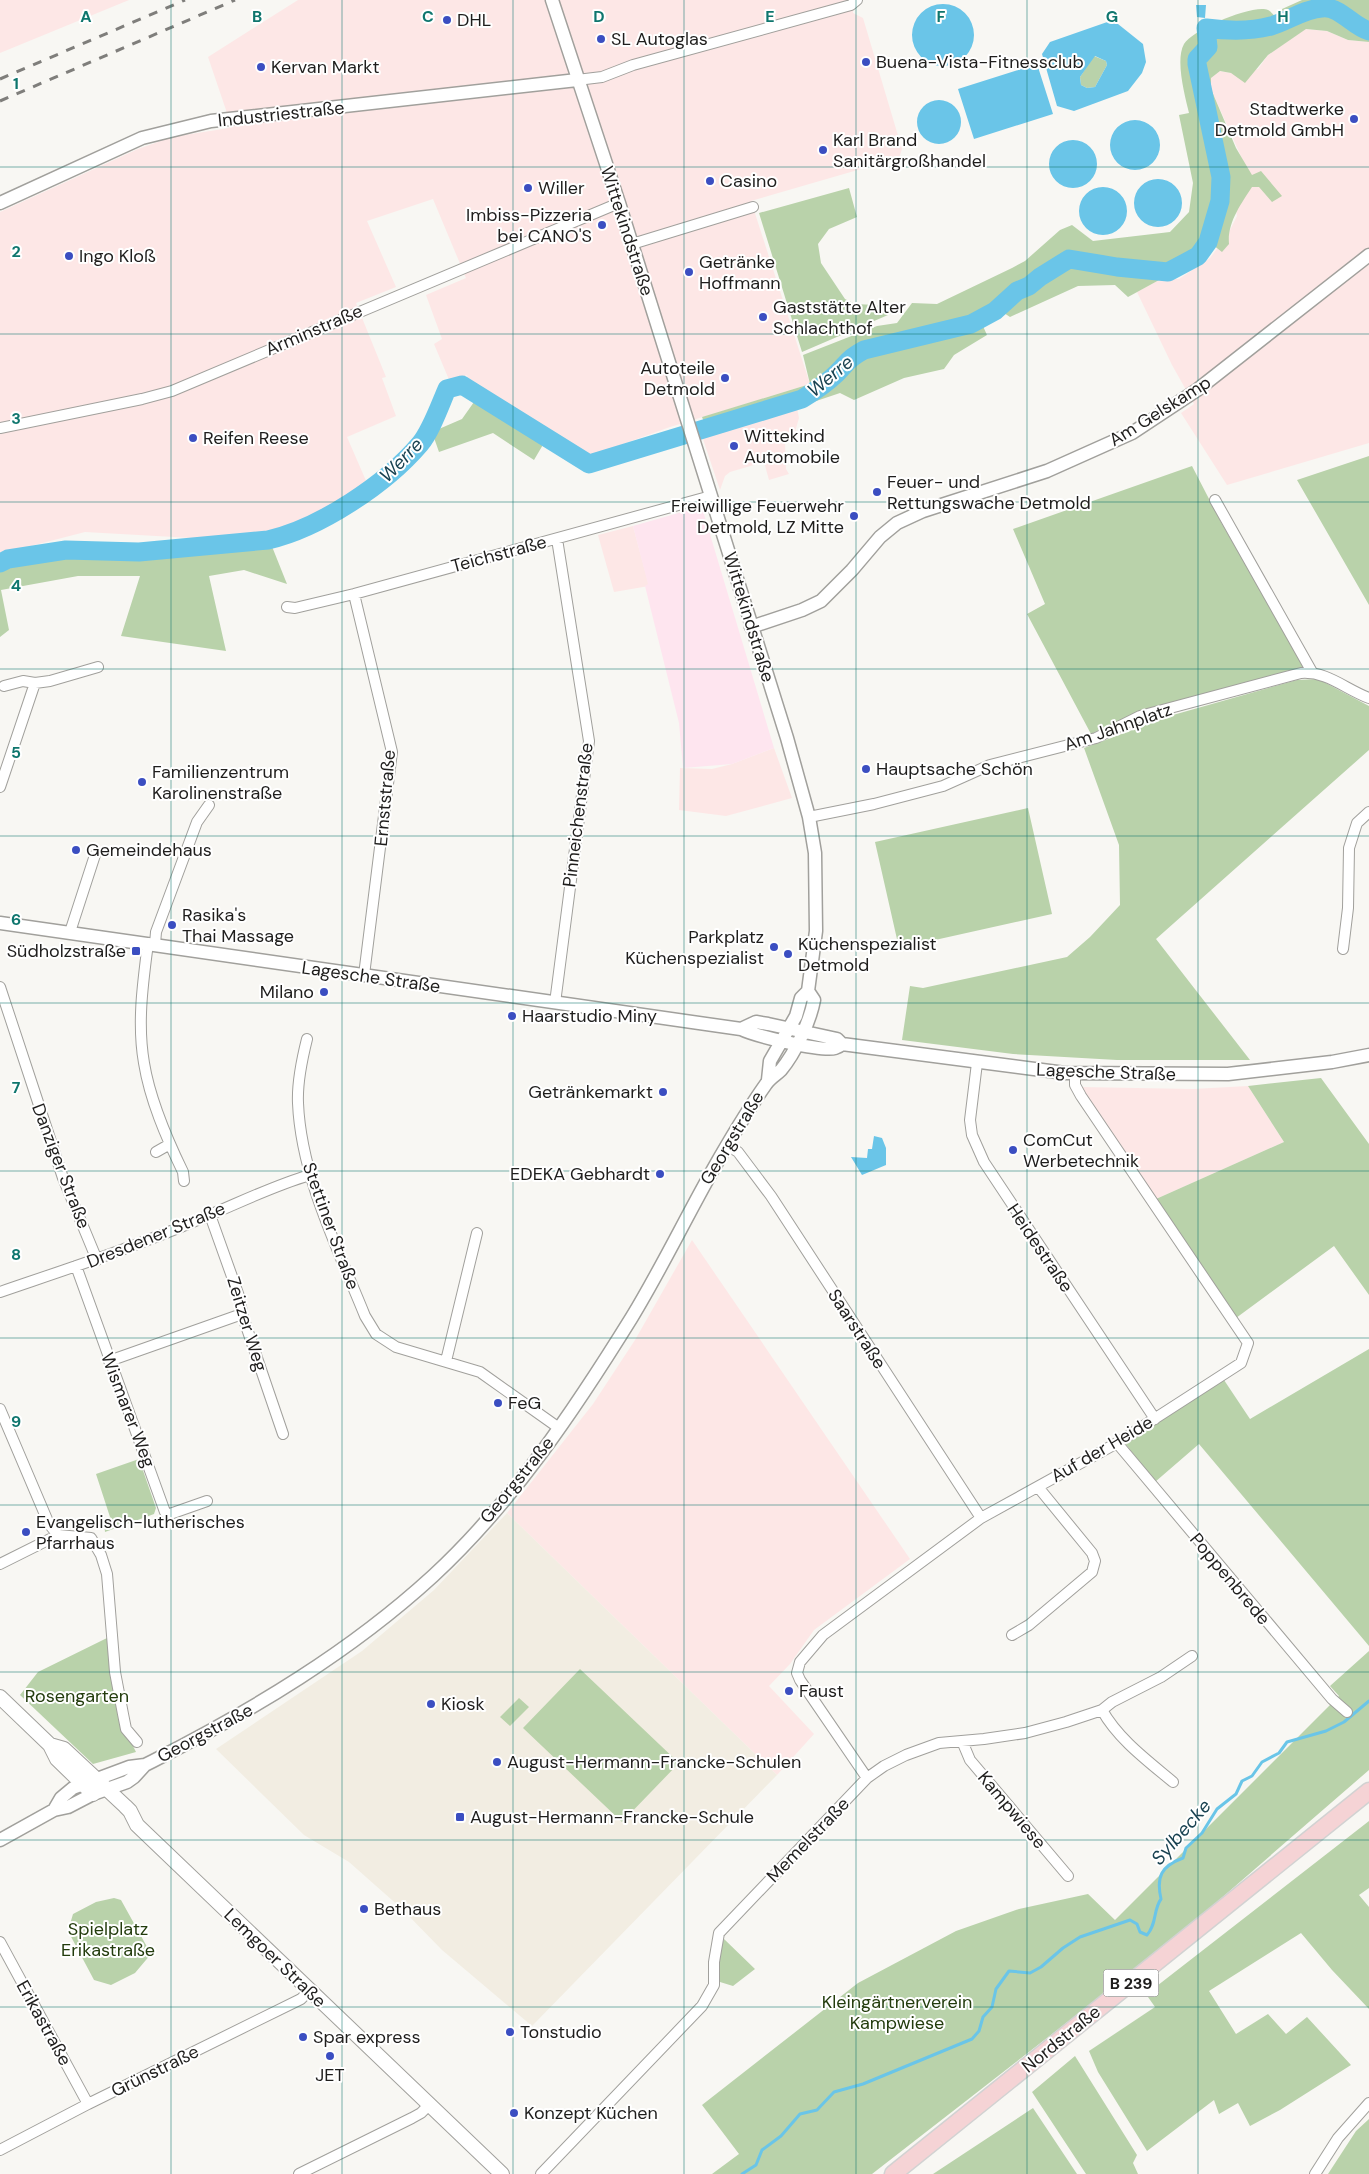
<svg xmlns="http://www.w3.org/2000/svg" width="1369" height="2174" viewBox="0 0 1369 2174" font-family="'DM Sans',sans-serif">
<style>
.commercial{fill:#fde7e6}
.industrial{fill:#fee5ef}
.built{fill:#f2ede2}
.green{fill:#b9d2aa}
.water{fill:#6ac5e8;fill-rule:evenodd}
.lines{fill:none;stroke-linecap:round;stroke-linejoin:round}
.stream{stroke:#6ac5e8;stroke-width:3}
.river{stroke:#6ac5e8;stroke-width:19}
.minor-casing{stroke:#a1a09c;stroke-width:12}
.tertiary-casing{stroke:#a1a09c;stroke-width:15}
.secondary-casing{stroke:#a1a09c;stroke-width:16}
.primary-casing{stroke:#d2d2d2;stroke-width:19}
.minor{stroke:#fff;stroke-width:10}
.tertiary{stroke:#fff;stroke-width:12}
.secondary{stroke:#fff;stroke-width:14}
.primary{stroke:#f5d3d5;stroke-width:16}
.rail{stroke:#7f7e7b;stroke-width:3;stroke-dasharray:9 9;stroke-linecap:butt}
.grid{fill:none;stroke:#0f766e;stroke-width:1;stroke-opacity:0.55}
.poi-dot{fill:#3b4ec1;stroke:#fff;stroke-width:2}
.labels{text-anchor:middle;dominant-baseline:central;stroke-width:4;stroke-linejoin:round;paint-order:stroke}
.shield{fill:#fff;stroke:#626261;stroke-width:1}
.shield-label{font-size:16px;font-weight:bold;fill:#1f1e1d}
.poi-label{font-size:18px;fill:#1f1e1d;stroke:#fff;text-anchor:start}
.street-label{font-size:18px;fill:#1f1e1d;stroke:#fff}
.park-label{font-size:18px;fill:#233c0d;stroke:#fff}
.water-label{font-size:19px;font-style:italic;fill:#194251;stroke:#fff}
.grid-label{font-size:16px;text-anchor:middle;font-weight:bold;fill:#0f766e;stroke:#fff;stroke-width:4;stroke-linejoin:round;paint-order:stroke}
</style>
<rect width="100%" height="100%" fill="#f8f7f3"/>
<path class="commercial" d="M0 0H129L0 53Z
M298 0H852L853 13 863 18 902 149 899 158 751 201 810 384 670 427 590 456 584 455 541 428 533 420 523 418 486 396 469 384 467 375 450 382 434 344 442 339 426 295 466 278 433 199 367 221 396 287 356 303 386 377 382 378 396 416 347 437 367 483 327 510 245 541 85 532 0 554V212L138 149 172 137 229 128 226 110 208 57Z
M1305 29 1327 31 1348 40 1369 42V443L1227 485 1181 413 1194 404 1172 365 1137 292 1161 279H1179L1210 258 1228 234 1237 216 1235 204 1243 161 1211 89V78L1219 71 1231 73 1258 69 1268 55Z
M797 408 799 418 795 432 785 443 786 469 789 474 769 480 764 462 730 472 725 476 720 490 702 436 745 425Z
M633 526 649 586 614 592 598 535Z
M774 748 792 798 726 816 679 810 680 768 712 769 732 764Z
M1248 1086 1284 1142 1156 1199 1080 1087 1193 1089Z
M692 1240 910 1559 814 1630 790 1664 769 1686 814 1734 777 1775 507 1513 593 1404 635 1340Z"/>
<path class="industrial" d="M696 508 703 511 774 748 732 764 683 768 679 723 645 586 648 584 633 526Z"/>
<path class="built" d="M507 1513 777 1775 532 2026 442 1950 401 1908 349 1862 304 1835 216 1749 362 1651 434 1590Z"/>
<path class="green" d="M1302 0H1369V42L1348 40 1327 31 1306 29 1268 55 1245 83 1231 73 1220 71 1211 78V89L1236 148 1252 175 1261 171 1282 196 1272 202 1259 187H1252C1241 204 1227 223 1229 244L1222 252 1213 245 1171 265 1161 279 1128 297 1115 285 1078 286 1010 317 1004 313 982 324 987 335 954 355 944 369 904 378 854 400 840 393 745 425 709 434 702 417 810 384 803 355 877 326 897 323 912 303 937 304 1012 268 1025 261 1060 230 1072 225 1093 241 1170 232 1189 212 1193 183 1179 115 1189 113C1185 96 1175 60 1184 44 1193 30 1252 4 1268 10 1271 11 1274 16 1277 18L1282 16V9Z
M1094 56 1106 61 1107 65 1095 87 1087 88 1081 85 1080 77Z
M849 188 857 217 829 229 818 244 821 263 845 299 855 304 876 305 895 312 802 352 759 213Z
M474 402 502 417 523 433 544 443 534 460 493 433 439 452 432 432 462 419Z
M1369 456V605L1297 480Z
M1192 466 1222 524 1303 662 1302 669 1129 716 1091 734 1027 614 1045 604 1013 529Z
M271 544 287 584 244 570 209 576 226 651 121 636 140 576H78L1 590 9 630 0 637V570L10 566 71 558 140 560Z
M1318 679 1369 706V750L1156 939 1250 1060H1117L1013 1054 902 1040 910 986 923 988 1067 957 1090 937 1120 905 1119 845 1084 748 1173 715 1297 680Z
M1028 808 1052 914 899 948 875 842Z
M1321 1078 1369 1144V1295L1334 1246 1236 1318 1156 1199 1284 1142 1248 1086Z
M1369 1349V1646L1199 1444 1155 1482 1125 1443 1224 1380 1250 1419Z
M139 1459 156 1508 154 1514 105 1532 104 1520 110 1517 96 1474Z
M107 1638 119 1718 136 1752 93 1764 20 1695 38 1672Z
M1369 1651V1770L1173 1940 872 2174H712L739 2154 702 2105 858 1983 956 1931 1019 1909 1088 1894 1115 1920 1339 1696 1330 1686Z
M580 1669 679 1763 622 1822 523 1728Z
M519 1698 529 1707 510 1726 500 1717Z
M1369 1821V1888L1359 1895 1369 1907V2009L1332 1970 1301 1933 1209 1991 1236 2034 1268 2014 1286 2034 1307 2017 1351 2065 1280 2110 1250 2126 1238 2103 1219 2114 1214 2100 1147 2151 1098 2072 1089 2051 1155 2007 1148 1997 1153 1989Z
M114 1898 121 1900 151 1954 135 1973 111 1985 94 1980 68 1931 73 1914 96 1902Z
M724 1939 755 1969 733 1986 720 1982C716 1966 718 1953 724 1939Z
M1075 2056 1137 2155 1133 2163 1138 2174H1086L1032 2092Z
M1033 2108 1077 2174H933Z
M1369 2119V2174H1328L1356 2131Z"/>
<path class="water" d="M912 35a31 31 0 1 1 62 0a31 31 0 1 1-62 0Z
M1196 5H1206L1205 18 1197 17Z
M1113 20 1143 44 1146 62 1142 73 1128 91 1074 111 1057 106 1042 54 1050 42ZM1095 56 1106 61 1107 65 1095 87 1087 88 1081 85 1080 77Z
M1031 66 1032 69 1038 67 1053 114 974 139 958 89Z
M917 122a22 22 0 1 1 44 0a22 22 0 1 1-44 0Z
M1110 145a25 25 0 1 1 50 0a25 25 0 1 1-50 0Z
M1049 164a24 24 0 1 1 48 0a24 24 0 1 1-48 0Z
M1134 203a24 24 0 1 1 48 0a24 24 0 1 1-48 0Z
M1079 211a24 24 0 1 1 48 0a24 24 0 1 1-48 0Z
M874 1136 882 1138 886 1148V1165L862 1175 851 1157 867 1158 868 1149H872Z"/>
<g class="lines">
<path class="stream" d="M742 2174 756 2165 762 2150 781 2136 800 2114 817 2110 834 2092 863 2084 972 2039 979 2031 983 2017 992 2007 996 1989 1009 1971 1030 1973 1041 1967 1063 1948 1080 1937 1130 1920 1137 1924 1140 1932 1147 1935C1157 1924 1153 1910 1161 1899 1156 1877 1161 1866 1183 1858L1186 1848 1202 1833 1217 1809 1236 1794 1242 1781 1252 1776 1262 1762 1279 1753 1287 1742 1326 1731 1344 1722 1369 1701"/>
<path class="river" d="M0 563 8 559 66 550 139 552 268 540C320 528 386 484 420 444 431 431 440 405 447 389L462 385 589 464 802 399C815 391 827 383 837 373 849 361 848 359 864 350L971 324 995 311 1017 291 1029 286 1040 277 1069 259 1117 267 1168 272 1198 256 1208 242 1220 201 1221 177 1197 64V59L1208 47 1206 28C1228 31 1249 32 1271 26 1288 21 1304 9 1322 8 1340 6 1352 26 1369 31"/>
<g class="minor-casing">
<path id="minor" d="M577 80 602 77 633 65 851 5 857 0
M632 244 753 207
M0 428 142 399 172 391 619 203
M1215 500 1312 672
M354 594 392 752 364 975
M287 607 295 608 354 594 711 496
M4 686 23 681 35 683 50 681 98 667
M0 787 35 683
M809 817 874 804 943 786 990 765 1096 738 1140 716 1301 673C1327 671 1345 689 1369 698
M70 932 95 855
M148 943C143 982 137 1023 144 1063 150 1100 166 1137 183 1172L184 1181
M155 944 156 932 197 822 209 805
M1343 949 1348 908 1349 848 1357 823 1369 812
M0 987 63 1178 97 1260
M555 1003 589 741 557 539
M307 1039C302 1059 297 1082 298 1103 301 1176 338 1249 365 1316L376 1334 396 1347 480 1372 559 1428
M977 1063 970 1120 972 1135 984 1162 1155 1419
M727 1145 738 1152 771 1196 981 1518
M156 1152 170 1144
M210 1215 240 1299 242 1314 283 1434
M76 1266 165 1512 170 1514 207 1501
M0 1292C67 1269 135 1247 200 1219 237 1204 272 1186 310 1175
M109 1361 242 1314
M446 1361 477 1233
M0 1409 49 1524 58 1535 91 1538 101 1555 107 1574 115 1672 123 1714 126 1729 137 1742
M1117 1443 1332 1699 1347 1712
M0 1564 58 1535
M1012 1635 1029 1625 1092 1572 1095 1561 1092 1553 1038 1487
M1102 1710C1118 1739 1148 1761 1173 1782
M962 1741 970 1760 1068 1876
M867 1778 800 1680 797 1673 800 1662 823 1635 981 1518 1117 1443 1241 1363 1248 1343 1081 1096 1075 1085V1073
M0 1942 88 2104
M0 2150 88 2104 301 1999 309 1991
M299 2174 412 2118 421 2113 429 2105
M541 2174 702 2006 714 1985V1962L719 1933 867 1778 884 1766 906 1755 939 1743 984 1739 1025 1733 1066 1722 1102 1710 1112 1702 1161 1677 1192 1656
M1315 2174 1338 2138 1369 2103"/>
</g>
<g class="tertiary-casing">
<path id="tertiary" d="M552 0 619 203 787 738 809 817 815 853 816 931 808 991 801 998 796 1016 770 1061 768 1080
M0 203 142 138 211 121 577 80
M751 627 802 610 821 601 852 570 880 537 897 523 923 511 1047 471 1132 433 1197 390 1369 255
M0 923 741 1029C755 1036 823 1052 835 1048 838 1047 840 1046 842 1044L1065 1073 1228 1074 1332 1062 1369 1055
M741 1029 756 1022 768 1024 837 1039 842 1044
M54 1810 61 1798 73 1788 129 1767 145 1765 153 1761C253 1710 350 1652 433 1576 513 1502 575 1409 632 1317 663 1266 689 1211 719 1159 734 1133 749 1108 766 1084 770 1078 776 1075 781 1070 795 1053 810 1022 814 1000L808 991
M0 1840 54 1810 68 1807 93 1794 127 1782 134 1777 145 1765"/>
</g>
<g class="secondary-casing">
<path id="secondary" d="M0 1697 50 1745 57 1759 93 1794
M50 1745 64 1749 125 1806 130 1811 137 1825 502 2174"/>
</g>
<g class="primary-casing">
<path id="primary" d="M893 2174 1369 1791"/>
</g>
<use href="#minor" class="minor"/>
<use href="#tertiary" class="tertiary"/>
<use href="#secondary" class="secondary"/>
<use href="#primary" class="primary"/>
<path class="rail" d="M0 79 185 0
M0 101 235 0"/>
</g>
<path class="grid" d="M171 0V2174M342 0V2174M513 0V2174M684 0V2174M856 0V2174M1027 0V2174M1198 0V2174M0 167H1369M0 334H1369M0 502H1369M0 669H1369M0 836H1369M0 1003H1369M0 1171H1369M0 1338H1369M0 1505H1369M0 1672H1369M0 1840H1369M0 2007H1369"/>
<g class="poi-dot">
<circle cx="447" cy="20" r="5"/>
<circle cx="601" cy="39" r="5"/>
<circle cx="866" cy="62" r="5"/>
<circle cx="261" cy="67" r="5"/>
<circle cx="1354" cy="119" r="5"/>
<circle cx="823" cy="150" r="5"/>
<circle cx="710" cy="181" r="5"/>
<circle cx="528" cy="188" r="5"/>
<circle cx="602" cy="225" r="5"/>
<circle cx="69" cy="256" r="5"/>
<circle cx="689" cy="272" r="5"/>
<circle cx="763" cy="317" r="5"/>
<circle cx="725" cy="378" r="5"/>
<circle cx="193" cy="438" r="5"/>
<circle cx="734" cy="446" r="5"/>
<circle cx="877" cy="492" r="5"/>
<circle cx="854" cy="516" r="5"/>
<circle cx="866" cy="769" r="5"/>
<circle cx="142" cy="782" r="5"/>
<circle cx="76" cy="850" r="5"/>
<circle cx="172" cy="925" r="5"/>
<circle cx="774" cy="947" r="5"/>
<rect x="131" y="946" width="10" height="10" rx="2.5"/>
<circle cx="788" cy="954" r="5"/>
<circle cx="324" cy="992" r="5"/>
<circle cx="512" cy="1016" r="5"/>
<circle cx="663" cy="1092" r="5"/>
<circle cx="1013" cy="1150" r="5"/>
<circle cx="660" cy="1174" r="5"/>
<circle cx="498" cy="1403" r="5"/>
<circle cx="26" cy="1532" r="5"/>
<circle cx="789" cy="1691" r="5"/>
<circle cx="431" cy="1704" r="5"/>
<circle cx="497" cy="1762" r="5"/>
<rect x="455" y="1812" width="10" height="10" rx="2.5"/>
<circle cx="364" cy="1909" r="5"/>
<circle cx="510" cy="2032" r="5"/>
<circle cx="303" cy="2037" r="5"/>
<circle cx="330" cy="2056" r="5"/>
<circle cx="514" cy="2113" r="5"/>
</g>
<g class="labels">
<rect class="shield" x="1103.5" y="1969.5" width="55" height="27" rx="4"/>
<g class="shield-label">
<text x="1131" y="1983">B 239</text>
</g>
<g class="poi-label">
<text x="457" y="20">DHL</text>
<text x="611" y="39">SL Autoglas</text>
<text x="876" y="62">Buena-Vista-Fitnessclub</text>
<text x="271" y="67">Kervan Markt</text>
<text x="1344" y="109" text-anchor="end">Stadtwerke<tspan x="1344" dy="21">Detmold GmbH</tspan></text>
<text x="833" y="140">Karl Brand<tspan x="833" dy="21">Sanitärgroßhandel</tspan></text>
<text x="720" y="181">Casino</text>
<text x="538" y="188">Willer</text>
<text x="592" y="215" text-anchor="end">Imbiss-Pizzeria<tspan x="592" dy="21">bei CANO'S</tspan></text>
<text x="79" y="256">Ingo Kloß</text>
<text x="699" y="262">Getränke<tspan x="699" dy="21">Hoffmann</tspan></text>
<text x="773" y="307">Gaststätte Alter<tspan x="773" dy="21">Schlachthof</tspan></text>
<text x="715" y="368" text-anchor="end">Autoteile<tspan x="715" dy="21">Detmold</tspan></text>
<text x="744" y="436">Wittekind<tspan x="744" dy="21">Automobile</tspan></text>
<text x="203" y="438">Reifen Reese</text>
<text x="887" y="482">Feuer- und<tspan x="887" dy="21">Rettungswache Detmold</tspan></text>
<text x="844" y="506" text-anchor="end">Freiwillige Feuerwehr<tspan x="844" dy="21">Detmold, LZ Mitte</tspan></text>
<text x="876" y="769">Hauptsache Schön</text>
<text x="152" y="772">Familienzentrum<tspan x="152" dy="21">Karolinenstraße</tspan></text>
<text x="86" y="850">Gemeindehaus</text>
<text x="182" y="915">Rasika's<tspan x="182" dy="21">Thai Massage</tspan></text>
<text x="764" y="937" text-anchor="end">Parkplatz<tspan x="764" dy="21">Küchenspezialist</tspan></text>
<text x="798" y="944">Küchenspezialist<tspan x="798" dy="21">Detmold</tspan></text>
<text x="126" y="951" text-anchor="end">Südholzstraße</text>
<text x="314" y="992" text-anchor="end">Milano</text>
<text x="522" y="1016">Haarstudio Miny</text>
<text x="653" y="1092" text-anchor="end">Getränkemarkt</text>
<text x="1023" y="1140">ComCut<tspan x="1023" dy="21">Werbetechnik</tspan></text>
<text x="650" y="1174" text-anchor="end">EDEKA Gebhardt</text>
<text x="508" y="1403">FeG</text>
<text x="36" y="1522">Evangelisch-lutherisches<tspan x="36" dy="21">Pfarrhaus</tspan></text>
<text x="799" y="1691">Faust</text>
<text x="441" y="1704">Kiosk</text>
<text x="507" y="1762">August-Hermann-Francke-Schulen</text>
<text x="470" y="1817">August-Hermann-Francke-Schule</text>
<text x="374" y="1909">Bethaus</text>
<text x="520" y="2032">Tonstudio</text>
<text x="313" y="2037">Spar express</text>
<text x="330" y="2075" text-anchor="middle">JET</text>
<text x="524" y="2113">Konzept Küchen</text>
</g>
<g class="street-label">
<text transform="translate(281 114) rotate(-6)">Industriestraße</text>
<text transform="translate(627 231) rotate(72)">Wittekindstraße</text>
<text transform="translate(314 330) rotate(-23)">Arminstraße</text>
<text transform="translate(1160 411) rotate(-32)">Am Gelskamp</text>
<text transform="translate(499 554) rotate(-15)">Teichstraße</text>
<text transform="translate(749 617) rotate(73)">Wittekindstraße</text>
<text transform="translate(1118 727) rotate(-19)">Am Jahnplatz</text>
<text transform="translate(385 798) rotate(-85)">Ernststraße</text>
<text transform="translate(578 815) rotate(-83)">Pinneichenstraße</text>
<text transform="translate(371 977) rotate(8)">Lagesche Straße</text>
<text transform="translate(1106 1072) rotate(2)">Lagesche Straße</text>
<text transform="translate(732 1138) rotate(-59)">Georgstraße</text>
<text transform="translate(61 1166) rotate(69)">Danziger Straße</text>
<text transform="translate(331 1226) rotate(70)">Stettiner Straße</text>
<text transform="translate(156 1235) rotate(-22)">Dresdener Straße</text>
<text transform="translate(1040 1248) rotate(56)">Heidestraße</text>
<text transform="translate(247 1324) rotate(73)">Zeitzer Weg</text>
<text transform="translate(857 1329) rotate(57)">Saarstraße</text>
<text transform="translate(128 1410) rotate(69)">Wismarer Weg</text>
<text transform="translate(1102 1449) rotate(-30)">Auf der Heide</text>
<text transform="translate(517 1480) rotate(-51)">Georgstraße</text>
<text transform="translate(1230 1579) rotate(50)">Poppenbrede</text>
<text transform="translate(205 1733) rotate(-28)">Georgstraße</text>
<text transform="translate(1012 1810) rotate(50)">Kampwiese</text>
<text transform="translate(808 1840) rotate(-46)">Memelstraße</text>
<text transform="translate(275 1958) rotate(44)">Lemgoer Straße</text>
<text transform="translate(44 2023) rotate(61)">Erikastraße</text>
<text transform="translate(1061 2039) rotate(-39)">Nordstraße</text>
<text transform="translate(155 2071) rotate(-26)">Grünstraße</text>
</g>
<g class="park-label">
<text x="77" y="1696">Rosengarten</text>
<text x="108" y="1929">Spielplatz<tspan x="108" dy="21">Erikastraße</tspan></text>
<text x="897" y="2002">Kleingärtnerverein<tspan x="897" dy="21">Kampwiese</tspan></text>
</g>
<g class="water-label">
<text transform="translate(830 376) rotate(-40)">Werre</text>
<text transform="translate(401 460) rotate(-46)">Werre</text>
<text transform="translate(1181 1832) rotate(-49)">Sylbecke</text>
</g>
</g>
<g class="grid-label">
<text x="86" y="22">A</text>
<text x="257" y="22">B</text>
<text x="428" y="22">C</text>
<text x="599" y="22">D</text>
<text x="770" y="22">E</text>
<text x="941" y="22">F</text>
<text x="1112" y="22">G</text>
<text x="1283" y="22">H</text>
<text x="16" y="89">1</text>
<text x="16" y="257">2</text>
<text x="16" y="424">3</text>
<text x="16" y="591">4</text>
<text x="16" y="758">5</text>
<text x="16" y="925">6</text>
<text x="16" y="1093">7</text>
<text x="16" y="1260">8</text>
<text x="16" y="1427">9</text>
</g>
</svg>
